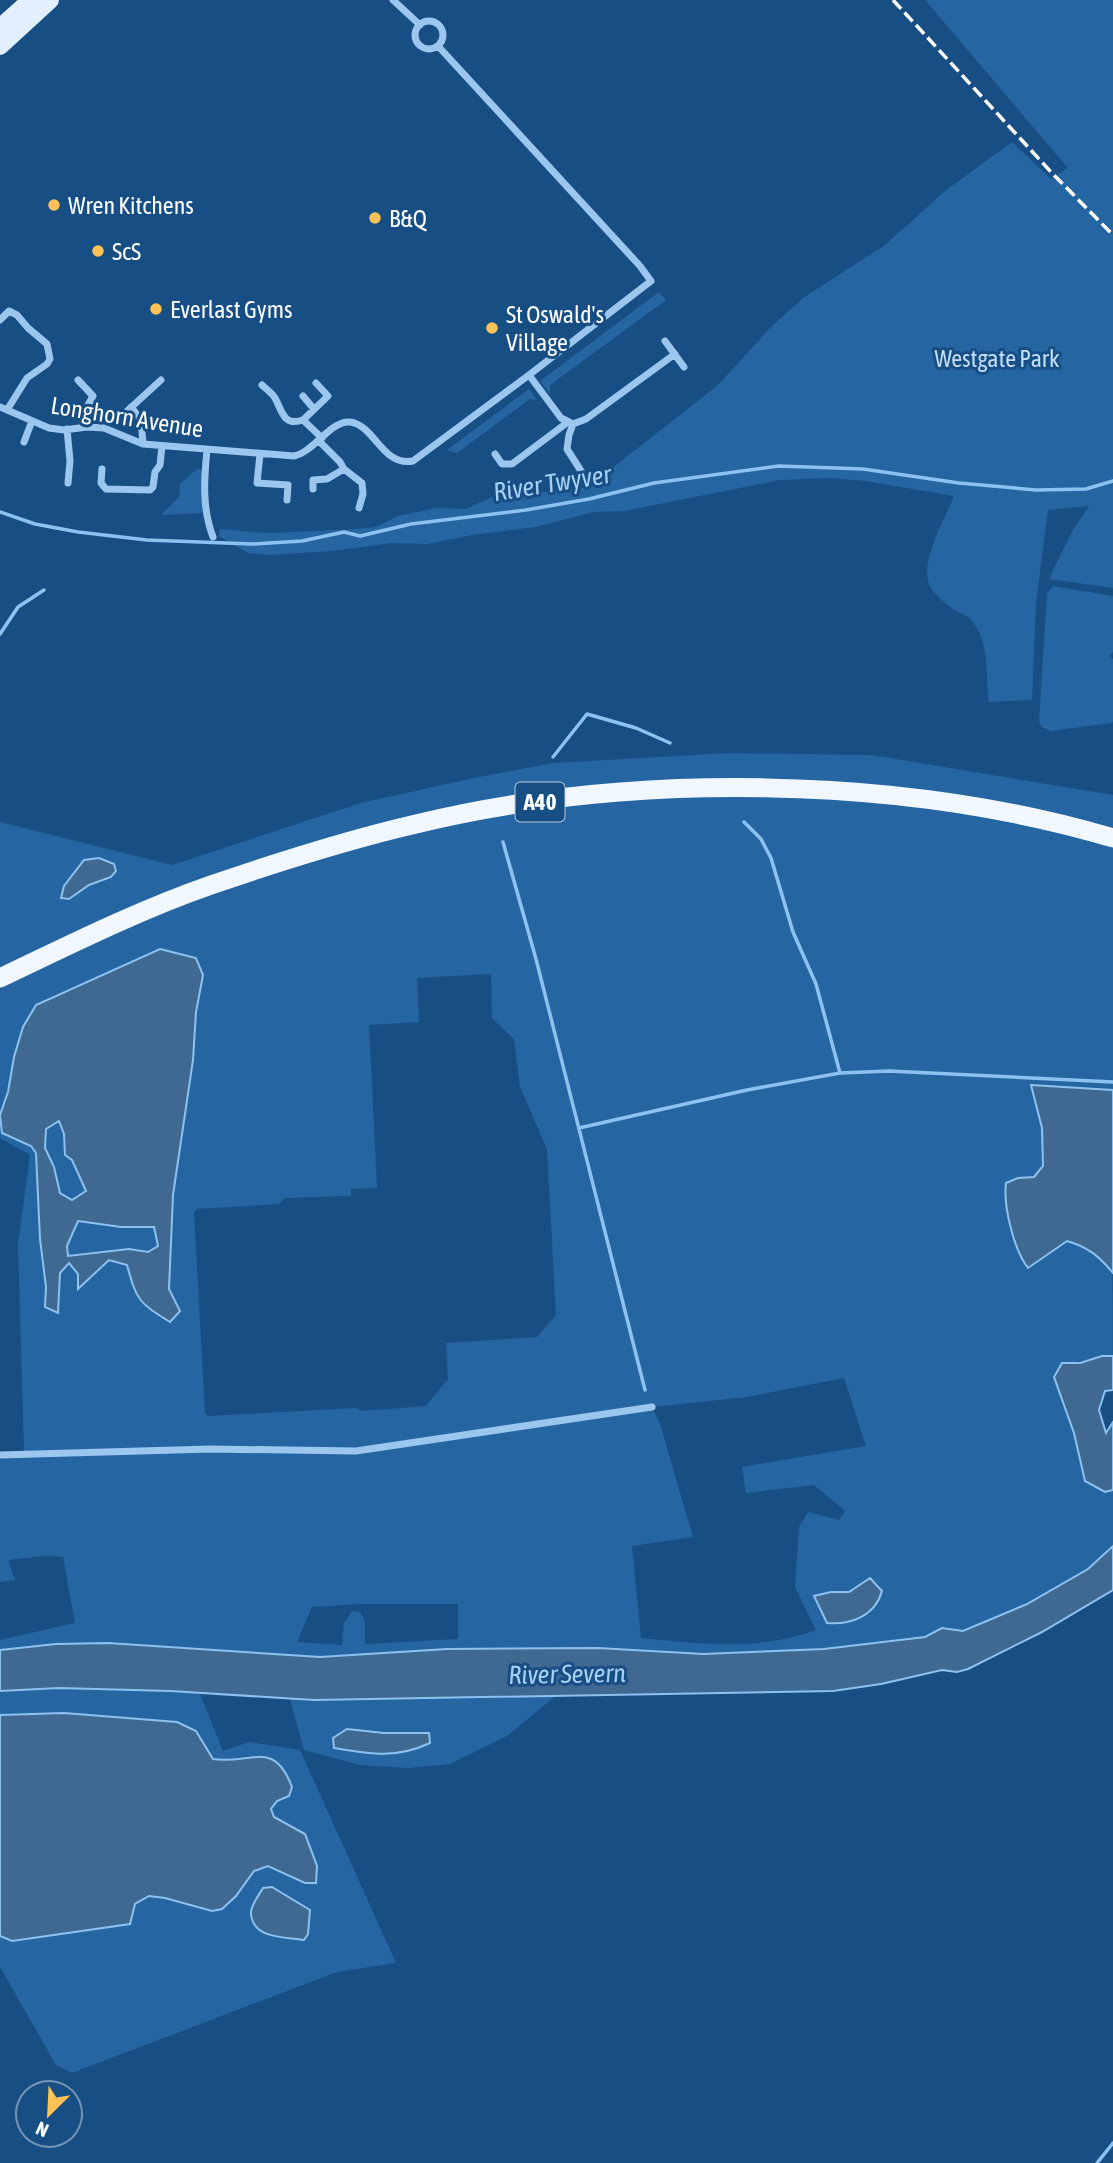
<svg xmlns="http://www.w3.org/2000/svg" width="1113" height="2163" viewBox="0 0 1113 2163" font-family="'Asap Condensed',sans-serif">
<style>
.green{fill:#2566a2;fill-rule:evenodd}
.water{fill:#406991;stroke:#8dc2f0;stroke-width:2;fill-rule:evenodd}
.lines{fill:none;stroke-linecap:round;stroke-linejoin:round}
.stream{stroke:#8dc2f0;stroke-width:3.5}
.minor{stroke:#9bc6ed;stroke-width:7}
.primary{stroke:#e1efff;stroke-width:18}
.trunk{stroke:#f0f7ff;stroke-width:19}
.rail{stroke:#fff;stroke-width:3.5;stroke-dasharray:12 5;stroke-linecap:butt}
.poi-dot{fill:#ffc257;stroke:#174e84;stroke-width:2.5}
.labels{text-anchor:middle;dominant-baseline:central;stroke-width:6;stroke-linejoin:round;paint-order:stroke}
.shield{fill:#174e84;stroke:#b9cada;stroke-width:2}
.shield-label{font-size:23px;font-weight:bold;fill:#fff}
.poi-label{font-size:24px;fill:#fff;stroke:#174e84;text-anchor:start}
.park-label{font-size:24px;fill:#c1defa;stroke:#174e84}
.street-label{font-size:24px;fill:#fff;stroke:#174e84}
.water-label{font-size:26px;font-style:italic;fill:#a7d0f5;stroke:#174e84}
</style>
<rect width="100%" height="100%" fill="#174e84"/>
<path class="green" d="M925 0H1113V588L1049 579 1070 535 1089 506 1048 510 1036 603 1032 700 989 702C985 675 991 639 969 618 966 615 959 613 955 610 948 606 940 599 934 592 913 570 946 518 954 496L865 481 831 478 780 480 624 511 594 512 535 527 472 535 427 544 391 543 332 551 269 555 248 553 219 536 220 529 270 533 356 529 376 527 398 516 436 508 466 509 492 497 583 488 597 480 718 385 771 327 803 298 885 245 945 191 1012 142 1051 179 1068 168Z
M659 292 666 300 550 385V394L540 381Z
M529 389 537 400 530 399 457 453 447 450Z
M197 469 202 470 203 513 161 515 179 497 180 484Z
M1053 586 1113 596V652L1109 656 1113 659V722L1111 723 1051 731 1042 727 1039 721 1047 593Z
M730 753 872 755 1113 795V1090L1031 1086 1042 1128 1043 1166 1034 1177 1018 1178 1029 1268 1066 1241C1084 1246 1103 1254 1112 1271 1113 1279 1113 1342 1113 1356 1095 1356 1080 1363 1062 1363L1054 1377 1074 1433 1085 1481 1105 1492 1113 1490V1546L1088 1569 1027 1604 963 1631 942 1628 925 1637 824 1649 703 1654 598 1648 447 1649 320 1657 108 1643 0 1650V1640L75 1623 63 1557 45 1556 8 1560 15 1580 0 1582V1455L24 1454 18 1244 30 1155 0 1138V822L172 865 361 803 474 778 553 763ZM491 974 492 1018 514 1039 520 1087 547 1149 556 1315 537 1337 446 1343 448 1379 426 1406 362 1411 356 1408 208 1416 205 1413 194 1212 197 1209 279 1204 285 1198 351 1196V1189L377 1188 369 1025 419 1022 417 978ZM844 1378 866 1446 742 1467 746 1493 814 1485 845 1511 839 1520 808 1512 799 1527 795 1587 816 1630C759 1651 701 1644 641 1638L632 1546 693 1537 660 1424 652 1407 747 1397ZM360 1604H458V1639L365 1644V1621L360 1612 352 1611 344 1623 342 1645 297 1642 312 1607Z
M59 1688 170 1691 200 1694 223 1751 249 1742 300 1750 396 1963 337 1972 72 2073 56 2065 0 1967V1936L12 1941 135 1904 149 1896 165 1898 212 1911 236 1896 254 1871 269 1866 284 1873 286 1822 274 1817 271 1809 277 1801 289 1796 249 1756 223 1760 213 1759 177 1722 64 1713 0 1715V1691Z
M558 1694 507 1736 450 1764 408 1768 360 1765 304 1750 290 1699Z"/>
<path class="water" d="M99 858 114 864 116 871 111 877 89 885 69 899 61 898 64 886 84 860Z
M160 949 196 958 203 975 196 1012 193 1060 173 1195 169 1289 180 1311 170 1322C138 1302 137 1301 127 1265L109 1260 78 1289V1274L69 1263 60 1273 58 1313 45 1307 46 1287 40 1239 36 1153 31 1146 2 1133 0 1115 8 1092 14 1057 23 1027 36 1005ZM59 1121 64 1134 65 1155 72 1160 86 1191 72 1200 60 1193 54 1167 45 1148 46 1129ZM78 1221 121 1227H154L158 1246 148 1252 129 1249 68 1256 67 1246Z
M1031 1085 1113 1090V1273C1099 1256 1088 1247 1067 1241L1028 1268C1014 1250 1003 1206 1006 1183L1018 1178 1034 1177 1043 1166 1042 1128Z
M1102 1356H1113V1390L1105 1391 1099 1410 1106 1433 1113 1422V1490L1105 1492 1085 1481 1074 1433 1054 1377 1062 1363H1080Z
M1113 1546V1590L1042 1632 968 1669 957 1672 942 1670 881 1684 833 1691 314 1700 170 1691 59 1688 0 1691V1650L56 1644 108 1643 320 1657 447 1649 598 1648 703 1654 824 1649 925 1637 942 1628 963 1631 1027 1604 1088 1569Z
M870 1578 882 1591C875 1616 851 1625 827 1623L814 1596 831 1592H849Z
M64 1713 177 1722 196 1731 213 1759C250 1765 274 1738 292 1787L289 1796 277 1801 271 1809 274 1817 305 1834 317 1866 316 1883H305L268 1866 254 1871 236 1896 222 1909 212 1911 165 1898 149 1896 135 1904 130 1924 12 1941 0 1936V1715Z
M347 1729 384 1733H429L430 1743C396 1759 370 1754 334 1748L333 1738Z
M272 1887 310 1910 308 1934 304 1940C285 1937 253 1939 251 1914 250 1906 259 1895 263 1888Z"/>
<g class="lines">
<path class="stream" d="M0 512 35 524 78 532 147 540 252 544 302 541 344 532 360 536 411 524 526 510 589 499 654 483 779 466 863 469 959 483 1036 490 1086 489 1113 481
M0 634 18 607 44 590
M553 757 587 714 636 728 670 743
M744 822 761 839 771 858 793 932 816 984 840 1073 889 1071 1113 1082
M503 842 536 959 645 1390
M579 1128 747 1090 840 1073
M1097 2163 1113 2143"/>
<path class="minor" d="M393 0 420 25
M415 35a14 14 0 1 1 28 0a14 14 0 1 1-28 0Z
M0 320 9 311 17 315 28 328 47 344 50 359 47 364 27 378 7 410
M665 341 684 367
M529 375 561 418 573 424 586 419 675 354
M78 380 93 396 87 407V427
M262 385C266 389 272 393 275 398 282 410 283 427 303 420L322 438
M303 396 314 409
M0 407 49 428 64 430 87 427 104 428 143 444 294 456C314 452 331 420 350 422 375 425 382 467 413 461L529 375 651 281 640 266 438 46
M131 407 141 420 143 444
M126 412 161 380
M303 420 328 396 316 383
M573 424 569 435 567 449 581 471
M67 429 70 461 68 483
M319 441 340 462 344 469 362 483 363 494 359 508
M24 442 32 421
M207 450C204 480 202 508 213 537
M260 454 257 483 288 485 287 500
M495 454 502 464H512L568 422
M102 469 101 483 106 489 150 490 153 487 155 472 160 465 162 446
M313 489V480L327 479 344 469
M0 1455 210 1449 356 1451 652 1407"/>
<path class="primary" d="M0 28 31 0
M0 46 50 0"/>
<path class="trunk" d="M0 978C69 945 139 910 211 885 278 862 347 840 416 824 631 772 900 775 1113 838"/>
<path class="rail" d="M893 0 1051 172 1113 235"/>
</g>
<g class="poi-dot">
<circle cx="54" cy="205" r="7"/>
<circle cx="375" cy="218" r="7"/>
<circle cx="98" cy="251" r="7"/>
<circle cx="156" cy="309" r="7"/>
<circle cx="492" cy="328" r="7"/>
</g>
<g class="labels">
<rect class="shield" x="515.5" y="782.5" width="49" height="39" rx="5"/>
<g class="shield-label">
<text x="540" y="802">A40</text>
</g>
<g class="poi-label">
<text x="68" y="205">Wren Kitchens</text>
<text x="389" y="218">B&amp;Q</text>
<text x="112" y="251">ScS</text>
<text x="170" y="309">Everlast Gyms</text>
<text x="506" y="314">St Oswald's<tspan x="506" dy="28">Village</tspan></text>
</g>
<g class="park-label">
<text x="997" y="358">Westgate Park</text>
</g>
<g class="street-label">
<text transform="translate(127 417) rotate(9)">Longhorn Avenue</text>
</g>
<g class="water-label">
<text transform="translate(552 483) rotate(-9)">River Twyver</text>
<text transform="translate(567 1674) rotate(-1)">River Severn</text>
</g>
</g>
<g transform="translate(49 2114) rotate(204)"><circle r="33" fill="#174e84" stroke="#7495b5" stroke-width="2"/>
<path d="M0-5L12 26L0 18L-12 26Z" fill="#ffc257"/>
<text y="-10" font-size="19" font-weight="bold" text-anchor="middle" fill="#ffffff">N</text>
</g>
</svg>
